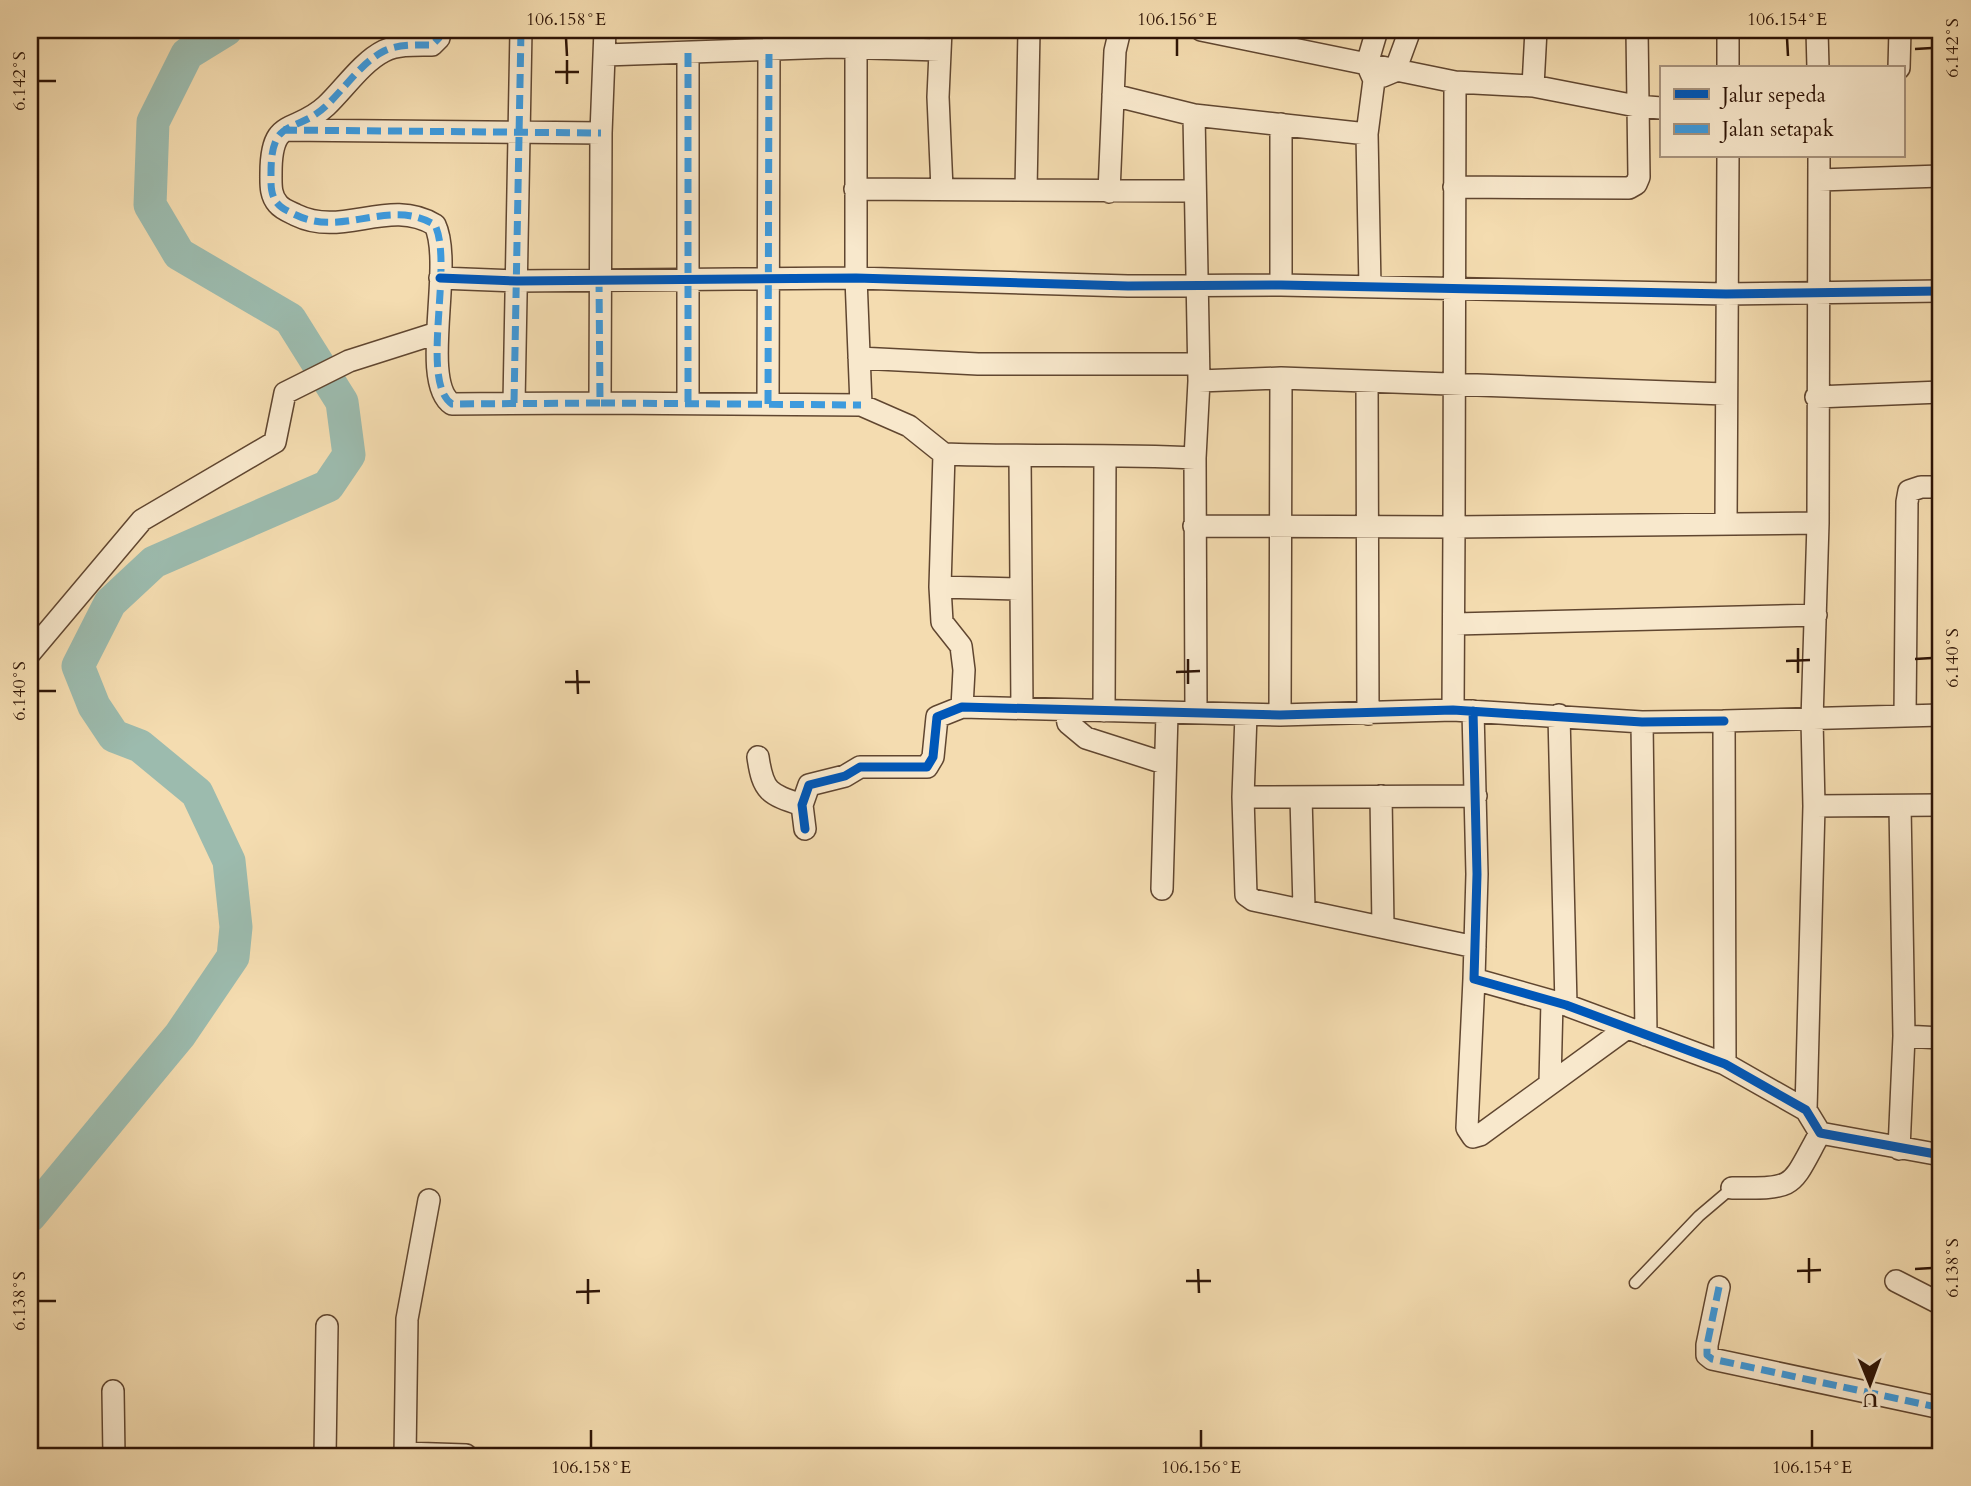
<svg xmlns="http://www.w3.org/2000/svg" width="1971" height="1486" viewBox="0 0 1971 1486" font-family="Cardo,serif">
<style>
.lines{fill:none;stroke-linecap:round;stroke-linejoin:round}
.river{stroke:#9cbbae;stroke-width:33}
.lane-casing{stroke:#604630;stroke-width:13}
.street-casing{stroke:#604630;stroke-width:24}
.lane{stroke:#f8e8cc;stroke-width:10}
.street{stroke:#f8e8cc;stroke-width:21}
.quiet{stroke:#3d9add;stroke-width:7;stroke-dasharray:14 7;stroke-linecap:butt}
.cycleway-casing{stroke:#f8e8cc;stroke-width:13}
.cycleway{stroke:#0057b8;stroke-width:9}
.ticks{fill:none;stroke:#2e1406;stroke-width:2.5}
.neatline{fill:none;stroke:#2e1406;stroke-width:2.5}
.ticks-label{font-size:18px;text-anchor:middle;fill:#2e1406}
</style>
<rect width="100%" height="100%" fill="#f4dcb0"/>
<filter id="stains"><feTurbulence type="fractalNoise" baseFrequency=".00286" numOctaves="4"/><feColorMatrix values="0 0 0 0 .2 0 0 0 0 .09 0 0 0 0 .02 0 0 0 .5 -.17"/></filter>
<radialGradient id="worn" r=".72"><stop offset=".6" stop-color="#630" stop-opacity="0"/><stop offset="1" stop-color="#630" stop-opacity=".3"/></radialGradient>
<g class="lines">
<path class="river" d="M30 1216 180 1035 233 957 236 927 229 861 197 793 140 746 114 736 94 706 78 666 110 603 154 562 328 486 349 455 342 402 290 319 179 254 150 205 153 122 187 54 226 30"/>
<g class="lane-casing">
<path id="lane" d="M1635 1283 1699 1216 1732 1188"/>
</g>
<g class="street-casing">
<path id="street" d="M440 30 439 38 432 45C416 45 398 44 384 51 362 62 344 89 326 106 295 135 271 115 271 173 271 184 270 195 278 204 282 209 290 212 296 215 343 238 389 197 435 225 454 265 419 382 452 404L600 403
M605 30 601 133 600 403 861 405
M941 30 938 97 942 189
M1728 30V68
M1817 30 1818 68
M856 49V278L861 405 909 426 944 454
M688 53V402
M605 55 833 47 940 50
M1367 64 1374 80 1367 134 1370 287
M1367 64 1377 30
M1899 68 1900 30
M1383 76 1395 71 1410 30
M1455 82 1533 86 1636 106 1661 108
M1533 86 1536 30
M1113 95 1194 115 1367 134
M1194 115 1199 381 1195 458
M285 130 601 133
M1819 180 1941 176
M1454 187 1629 188 1636 184 1639 177 1637 30
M855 189 1194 191
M1026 190 1029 30
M1109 192 1115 51 1120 30
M440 278 517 281 856 278 1128 286 1281 285 1726 294 1941 291
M1281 285V124
M859 358 978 364H1198
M1199 381 1281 378 1725 394
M1367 382 1368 714
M1816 397 1941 392
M514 403 521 30
M768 404 769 49
M1020 457 1022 708
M1726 523 1728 156
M1194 526 1454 527 1455 82 1201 30
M940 587 1020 589
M1455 624 1816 615
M30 653 142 520 275 442 285 393 349 361 437 333
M962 707 964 670 961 646 942 622 940 587 944 454C1028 457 1112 454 1195 458L1196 711
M1453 710 1454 527 1818 523
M1066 711 1068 723 1086 738 1164 763
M1104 711 1105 456
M1473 711 1477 874 1474 979 1566 1005 1725 1064 1806 1110 1820 1133 1941 1155
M1246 715 1243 797 1246 895 1253 900 1475 947
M1280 715 1281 378
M1559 715 1566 1005
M1905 716 1907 502 1909 491 1921 487H1941
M1642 722 1646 1035
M758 757C763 792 769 794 802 805
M1381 796 1383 927
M1243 797 1476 796
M1301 797 1304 908
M1814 806 1812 720 1818 523 1819 156
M1900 806 1904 1036 1941 1038
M805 829 802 805 809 785 845 776 860 767H927L933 757 937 717 962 707 1280 715 1453 710 1642 722 1724 721
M1162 889 1167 714
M1474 979 1467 1128 1473 1137 1480 1135 1627 1028
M1725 1064 1724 721 1941 715
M1550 1083 1552 1001
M1806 1110 1814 806 1941 805
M1899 1149 1904 1036
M1732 1188C1798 1188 1789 1189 1820 1133
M1896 1281 1941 1304
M1719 1287 1707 1345V1355L1712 1359 1941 1408
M113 1391 114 1456
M405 1453 466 1455
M325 1456 327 1326
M405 1456 407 1319 429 1200"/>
</g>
<use href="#lane" class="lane"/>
<use href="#street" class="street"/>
<path class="quiet" d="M440 30 439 38 432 45C416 45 398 44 384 51 362 62 344 89 326 106 295 135 271 115 271 173 271 184 270 195 278 204 282 209 290 212 296 215 343 238 389 197 435 225 454 265 419 382 452 404L600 403
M688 53V402
M283 130 601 133
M599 278 600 403 861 405
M514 403 521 30
M768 404 769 49
M1719 1287 1707 1345V1355L1712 1359 1941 1408"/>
<g class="cycleway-casing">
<path id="cycleway" d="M440 278 517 281 856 278 1128 286 1281 285 1726 294 1941 291
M1473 711 1477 874 1474 979 1566 1005 1725 1064 1806 1110 1820 1133 1941 1155
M805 829 802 805 809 785 845 776 860 767H927L933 757 937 717 962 707 1280 715 1453 710 1642 722 1724 721"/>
</g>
<use href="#cycleway" class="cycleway"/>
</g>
<path class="ticks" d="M566 38 567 56M1177 38V56M1787 38 1788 56M1915 49 1932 48M567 60V84M555 72H579M38 81H56M1798 648V673M1188 659V684M1915 659 1932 658M1786 661 1810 660M577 670 578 694M1176 672 1200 671M565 682H590M38 691H56M1809 1258V1283M1198 1269 1199 1293M1915 1269 1932 1268M1797 1271 1821 1270M588 1279V1304M1186 1281H1211M576 1292 600 1291M38 1301H56M591 1430V1448M1201 1430V1448M1812 1430V1448"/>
<rect width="1971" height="1486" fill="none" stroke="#f4dcb0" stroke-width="77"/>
<rect x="1660" y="66" width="245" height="91" fill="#f8e8cc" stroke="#a7937d" stroke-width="2"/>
<rect x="1674" y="89" width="35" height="10" fill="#0057b8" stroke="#a7937d" stroke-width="2"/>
<text x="1722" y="102" font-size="21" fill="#2e1406">Jalur sepeda</text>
<rect x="1674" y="124" width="35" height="10" fill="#3d9add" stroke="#a7937d" stroke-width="2"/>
<text x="1722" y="136" font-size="21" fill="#2e1406">Jalan setapak</text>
<g transform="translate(1870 1384) rotate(179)" stroke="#f8e8cc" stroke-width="5" paint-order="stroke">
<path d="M0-5L12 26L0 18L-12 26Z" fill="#2e1406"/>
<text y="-10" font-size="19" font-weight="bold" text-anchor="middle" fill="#2e1406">U</text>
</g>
<rect x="38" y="38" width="1894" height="1410" class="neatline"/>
<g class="ticks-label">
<text x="566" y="25">106.158°E</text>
<text x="1177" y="25">106.156°E</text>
<text x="1787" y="25">106.154°E</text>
<text transform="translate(1952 48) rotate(-90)" y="6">6.142°S</text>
<text transform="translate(19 81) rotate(-90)" y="6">6.142°S</text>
<text transform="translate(1952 658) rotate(-90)" y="6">6.140°S</text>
<text transform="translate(19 691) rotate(-90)" y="6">6.140°S</text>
<text transform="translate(1952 1268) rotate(-90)" y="6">6.138°S</text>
<text transform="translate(19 1301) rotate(-90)" y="6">6.138°S</text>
<text x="591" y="1473">106.158°E</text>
<text x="1201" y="1473">106.156°E</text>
<text x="1812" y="1473">106.154°E</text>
</g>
<rect width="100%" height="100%" filter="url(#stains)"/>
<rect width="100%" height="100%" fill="url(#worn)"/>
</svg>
